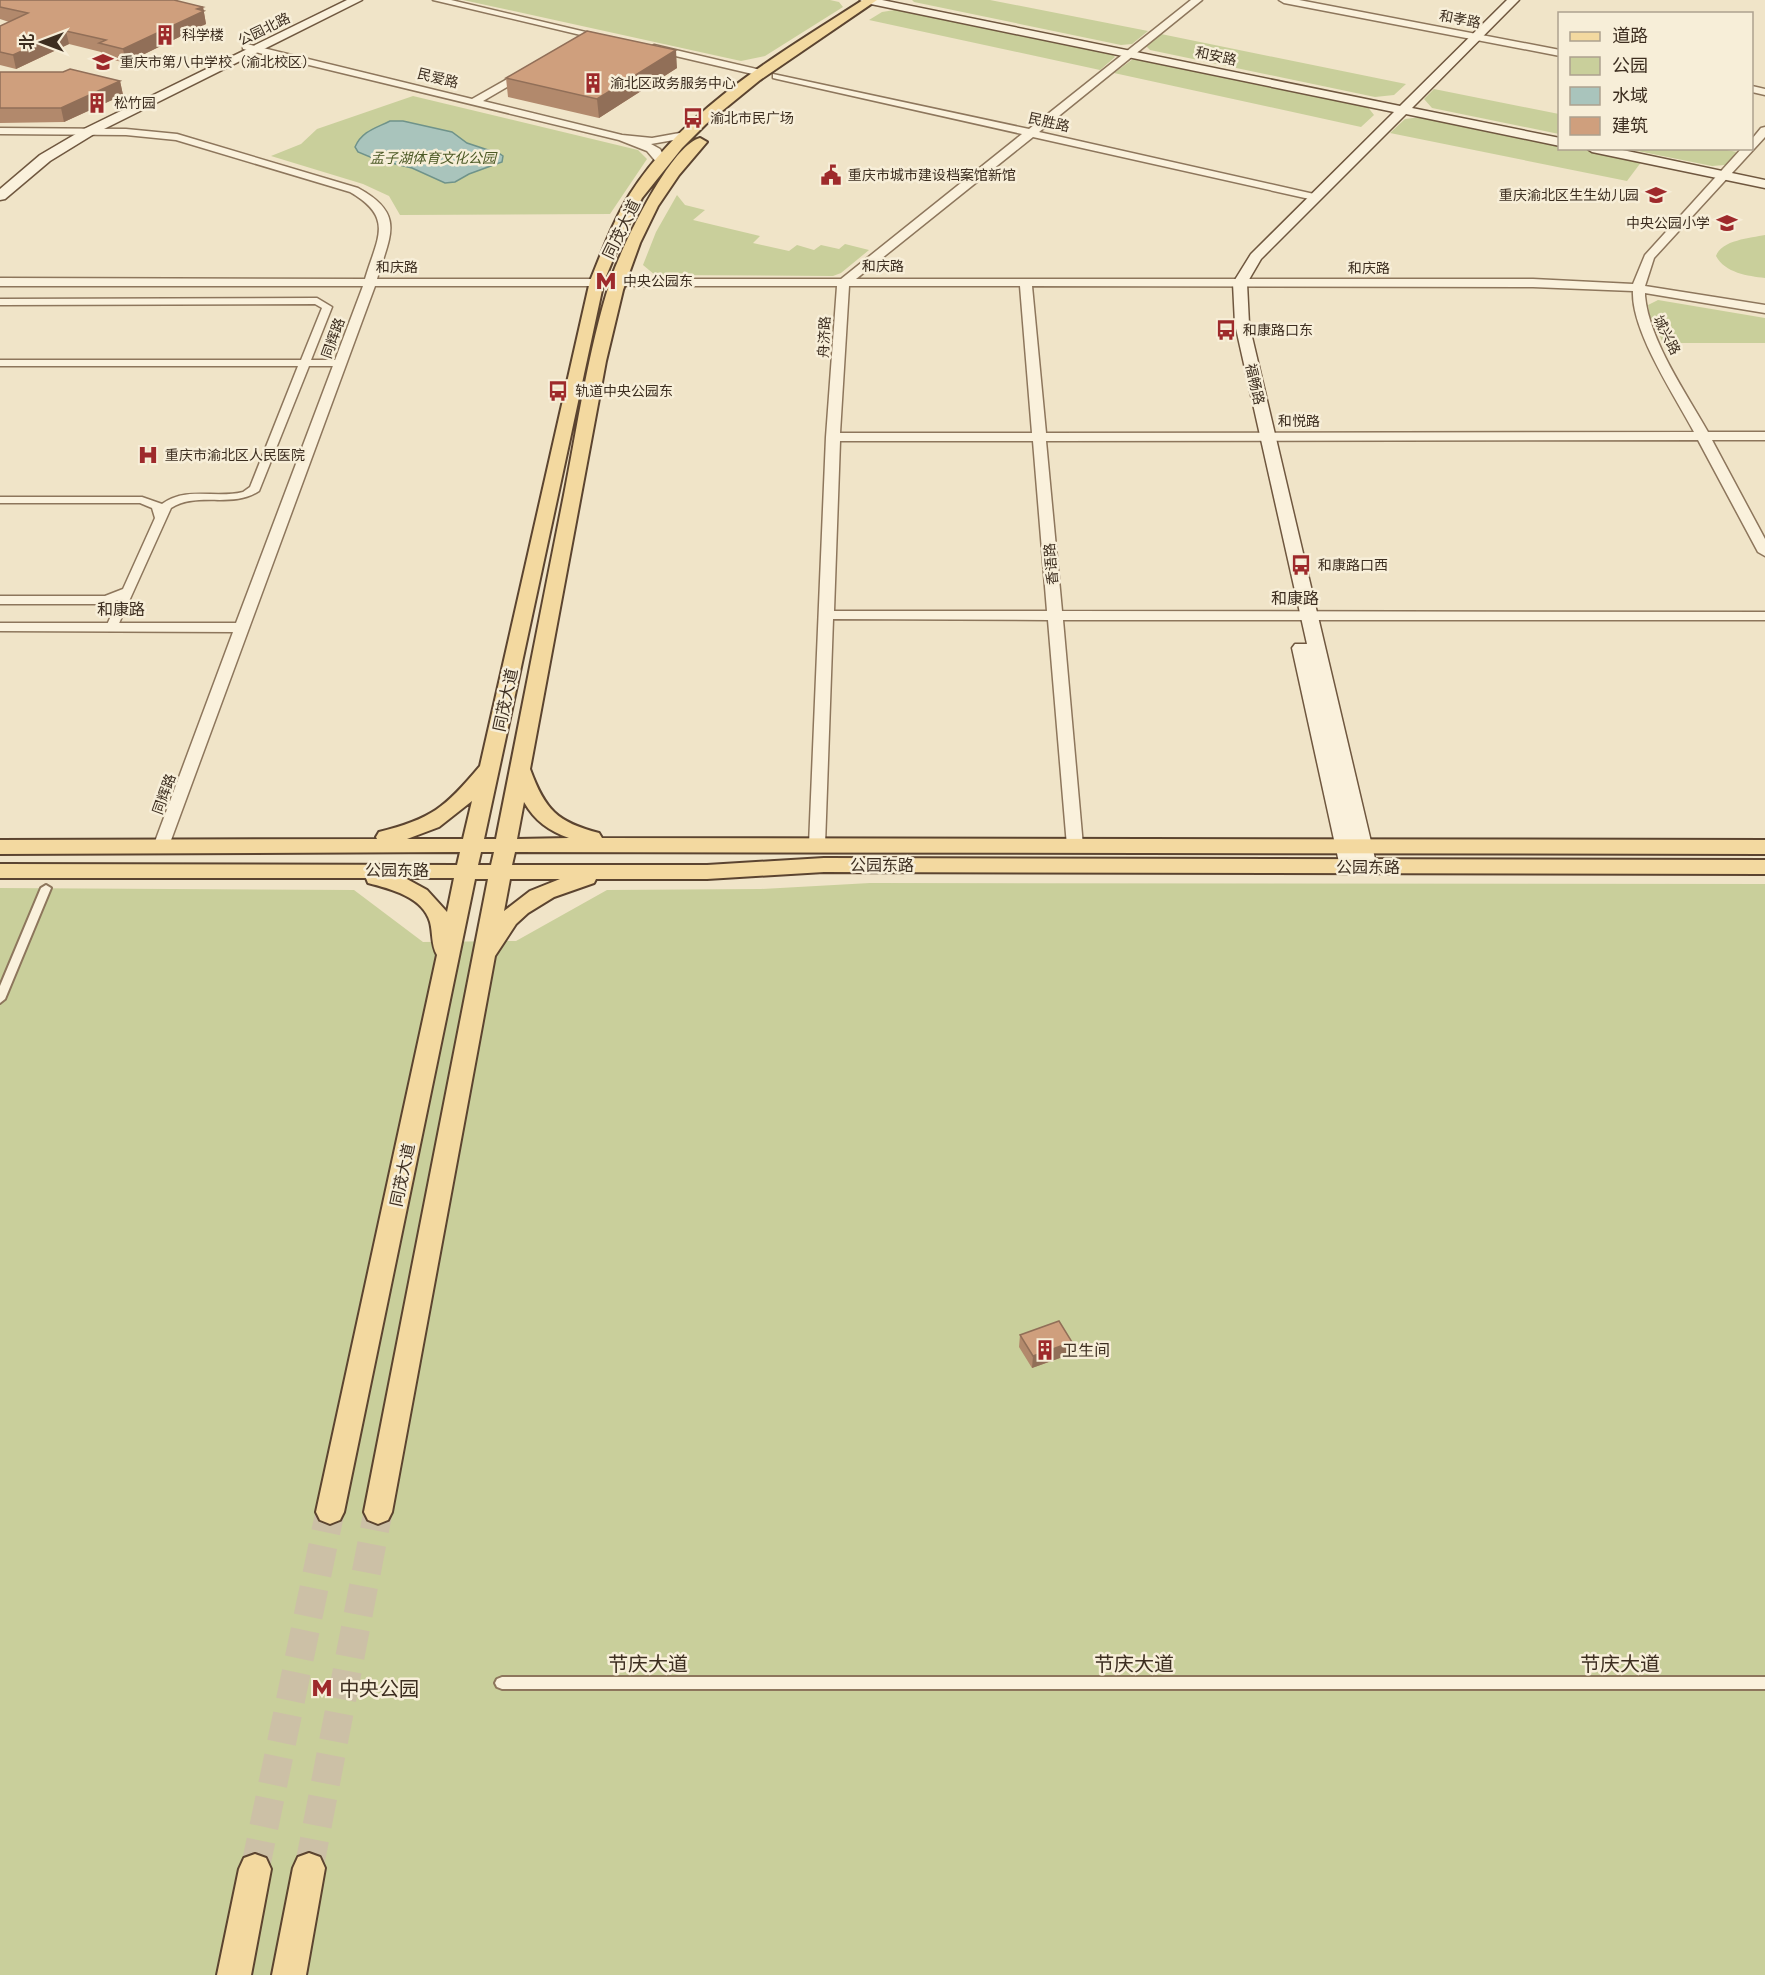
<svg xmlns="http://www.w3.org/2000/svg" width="1765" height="1975" viewBox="0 0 1765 1975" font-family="'IBM Plex Serif','Noto Sans SC',serif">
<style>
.green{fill:#c9cf9b}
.water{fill:#a9c4bc;stroke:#6f938a;stroke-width:1.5}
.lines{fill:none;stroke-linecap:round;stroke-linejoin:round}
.primary-tunnel{stroke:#ccc0a6;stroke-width:29;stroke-dasharray:29 14;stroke-linecap:butt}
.pedestrian-casing{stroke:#8d765c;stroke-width:4}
.minor-casing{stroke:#8d765c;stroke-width:3}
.tertiary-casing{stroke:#8d765c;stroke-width:3}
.secondary-casing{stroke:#6f573f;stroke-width:3}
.primary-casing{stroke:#5b4430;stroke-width:4}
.pedestrian{fill:#faf1dc;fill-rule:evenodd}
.minor{fill:#faf1dc;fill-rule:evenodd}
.tertiary{fill:#faf1dc;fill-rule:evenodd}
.secondary{fill:#faf1dc;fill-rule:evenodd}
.primary{fill:#f3d9a0;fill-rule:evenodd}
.wall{fill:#b2896c}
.shaded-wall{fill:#916f58}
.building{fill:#cf9f7d;stroke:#916f58;stroke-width:1.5}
.labels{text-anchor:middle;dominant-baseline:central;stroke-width:5;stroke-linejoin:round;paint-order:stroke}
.far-street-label{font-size:14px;fill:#3d2e20;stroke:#f7eed8}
.far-poi-label{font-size:14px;fill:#3d2e20;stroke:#f7eed8;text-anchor:start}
.far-park-label{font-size:14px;font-style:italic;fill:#4d5a26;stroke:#f7eed8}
.street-label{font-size:16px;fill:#3d2e20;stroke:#f7eed8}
.poi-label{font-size:16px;fill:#3d2e20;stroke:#f7eed8;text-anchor:start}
.near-street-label{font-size:20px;fill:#3d2e20;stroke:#f7eed8}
.near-poi-label{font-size:20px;fill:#3d2e20;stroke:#f7eed8;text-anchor:start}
</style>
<rect width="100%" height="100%" fill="#f0e4c8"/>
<path class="green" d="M463 0H830L839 2 843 7 765 56 741 61Z
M912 0H990L1148 31 1132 44 1121 45 914 2Z
M901 9 1110 52 1115 57 1100 70 869 20 882 12Z
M1161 34 1406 84 1394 95 1375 97 1150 50 1146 46Z
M1141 58 1367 106 1374 115 1361 127 1114 73 1133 59Z
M1434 89 1559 114V134L1432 108 1424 99Z
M413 96 638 150 647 159 610 214 400 215 389 196 363 184 271 156 301 144 317 129Z
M1421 117 1559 144 1560 148 1580 149 1642 161 1627 181 1390 133 1405 119Z
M1722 149 1737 152 1725 165 1712 166 1628 149Z
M677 195 685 205 705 210 693 220 760 236 753 243 789 251 797 245 814 250 821 245 839 249 845 244 869 250 841 273 833 276 655 275 643 265 656 232Z
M1765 235V278C1748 276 1725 273 1716 256 1721 240 1751 238 1765 235Z
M1658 300 1765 318V343H1663L1650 316 1648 305Z
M870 883 1765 884V1975H0V888L354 890 423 942 516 941 607 890 761 889Z"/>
<path class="water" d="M390 121H403L452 132 467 143 500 154 503 156 502 162 469 174 455 182 445 183 412 168 375 159 358 152 355 147C362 131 376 128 390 121Z"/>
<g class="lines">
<path class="primary-tunnel" d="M309 1868 378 1512
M255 1869 330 1512"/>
<g class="pedestrian-casing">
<path id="pedestrian" d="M46 885 51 888 5 999 0 1003V986L41 888Z
M502 1677H1765V1689H502L497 1687 495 1683 497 1679Z"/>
</g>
<g class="minor-casing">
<path id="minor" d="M317 298 332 307 311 360H340L345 363 340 366H309L259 491C232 509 198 491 171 508L116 630H108L106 627 118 600 107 604H0V596H105L123 589 155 518 152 508 140 503H0V497H142L162 504C187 486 215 499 243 492L250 487 298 366H0V360H301L322 308 315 304 0 305V299Z"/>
</g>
<g class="tertiary-casing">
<path id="tertiary" d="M433 0H451L611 38 606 41Z
M1191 0H1202L1039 132 1314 194 1318 195V199L1314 200 1033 137 856 279H1533L1633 284 1645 255 1742 148H1752V139L1761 128 1765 127V137L1654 258 1645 286 1765 305V313L1645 293V296C1649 340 1686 393 1708 432H1765V440H1712L1765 539V556L1758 552 1698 440 1046 441 1062 611 1765 612V620H1063L1083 846 1081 850H1069L1067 846 1048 620 833 619 825 845 823 849H811L809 845 826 437 837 286H375L167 851H155L153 847 233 632 0 631V623H236L363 286H0V278L365 279C377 238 395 218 350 192L176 140 126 135 0 134V128L126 129 177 134 358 188C406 214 390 235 377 279H841L1022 134 777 79 773 78V74L1029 129ZM849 286H1020L1032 433H840ZM1032 286 1533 287 1633 291C1631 331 1675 396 1694 432L1046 433ZM840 441H1033L1047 611H834Z
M1279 0H1299L1560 50V56L1284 3Z
M247 44 472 99 527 68 531 69V73L483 101 622 135 652 138 685 132 690 135 685 138 651 144 660 149 667 162 662 165 658 164 647 151 619 140 243 49V45Z
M654 45 765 71 766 73 761 76 650 50 649 48Z
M1752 86 1765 89V95L1752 92Z"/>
</g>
<g class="secondary-casing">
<path id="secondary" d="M347 0H362L94 134 50 161 5 199 0 200V189L40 155 86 128Z
M860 0H882L1400 106 1507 0H1519L1412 108 1560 138V146L1406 114 1261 259 1247 283 1249 324 1377 867 1374 872 1367 873 1358 869 1350 873 1343 872 1340 867 1292 648 1295 644H1307L1235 324 1233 283 1251 254 1394 112 866 3Z
M1586 148H1613L1765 180V188L1592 152Z"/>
</g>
<g class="primary-casing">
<path id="primary" d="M863 0H877L760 80 706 124 682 148 642 198 625 231 604 281 484 839H496C519 724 541 610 564 495 578 424 588 351 610 282 619 252 670 145 700 138L707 142 679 175 658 206 640 243 623 290 606 361 530 769C545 810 557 822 599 833L602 838 1765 840V854L515 852 512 865H707L824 858 1765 860V874L824 872 707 879H596L594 883 554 897 528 913 516 924 495 956 392 1512 388 1520 378 1524 368 1520 364 1512 488 879H475L344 1512 340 1520 330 1524 320 1520 316 1512 437 955C431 945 433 933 430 922 423 897 391 889 368 883L366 878H0V864L457 865 460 852 0 854V840L377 839 376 837 379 832C431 819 445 808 480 766L590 281C602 252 613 221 630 194 685 108 779 54 863 0ZM472 801 463 839H407L439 827ZM524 802C535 821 549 831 569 838L517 839ZM481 852H494L491 865H478ZM405 878H454L447 912 427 890ZM510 879H560L530 891 504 911Z
M309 1853 320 1857 325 1868 306 1975H272L293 1868 298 1857Z
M255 1854 266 1858 271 1869 251 1975H217L239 1869 244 1858Z"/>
</g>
<use href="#pedestrian" class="pedestrian"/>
<use href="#minor" class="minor"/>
<use href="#tertiary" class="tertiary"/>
<use href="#secondary" class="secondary"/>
<use href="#primary" class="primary"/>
</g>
<path class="wall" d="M0 0 203 7 206 24 126 63 102 57 101 52 69 44 16 69 0 65V26L9 22 0 19Z
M677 68 599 118 508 97 506 78Z
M0 72 120 81 123 95 64 122 0 123Z
M1020 1335 1071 1354 1032 1368 1019 1347Z"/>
<path class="shaded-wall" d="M203 7 206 24 126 63 123 49Z
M66 31 69 44 16 69 13 55Z
M676 50 677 68 599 118 597 99Z
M120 81 123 95 64 122 61 108Z
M1072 1342 1071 1354 1032 1368 1033 1356Z"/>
<path class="building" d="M0 0H174L203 7 197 9 204 11 123 49 99 43 106 40 66 31 13 55 0 52V26L28 13 0 7Z
M587 31 676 50 597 99 506 78Z
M70 69 120 81 61 108H0V72H63Z
M1059 1321 1072 1342 1033 1356 1020 1335Z"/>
<defs>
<g id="building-bare" transform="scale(1.62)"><path d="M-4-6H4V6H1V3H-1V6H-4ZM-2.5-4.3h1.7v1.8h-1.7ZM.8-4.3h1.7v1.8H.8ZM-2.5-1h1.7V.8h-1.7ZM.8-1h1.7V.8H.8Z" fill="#9e2a2b" stroke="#f7eed8" stroke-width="2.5" paint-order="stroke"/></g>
<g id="school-bare" transform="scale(1.62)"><path d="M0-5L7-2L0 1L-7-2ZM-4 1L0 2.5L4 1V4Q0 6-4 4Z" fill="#9e2a2b" stroke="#f7eed8" stroke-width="2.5" paint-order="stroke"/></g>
<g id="bus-bare" transform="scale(1.62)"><path d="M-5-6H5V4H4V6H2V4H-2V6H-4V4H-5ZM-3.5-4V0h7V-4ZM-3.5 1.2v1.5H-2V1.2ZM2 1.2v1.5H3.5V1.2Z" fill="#9e2a2b" stroke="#f7eed8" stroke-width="2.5" paint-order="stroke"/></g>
<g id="civic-bare" transform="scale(1.62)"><path d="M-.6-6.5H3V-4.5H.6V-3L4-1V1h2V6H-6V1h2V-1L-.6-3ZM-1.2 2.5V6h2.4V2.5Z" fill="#9e2a2b" stroke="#f7eed8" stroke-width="2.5" paint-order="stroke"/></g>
<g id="metro-bare" transform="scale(1.62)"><path d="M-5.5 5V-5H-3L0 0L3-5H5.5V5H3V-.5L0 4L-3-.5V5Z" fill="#9e2a2b" stroke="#f7eed8" stroke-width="2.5" paint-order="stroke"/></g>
<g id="hospital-bare" transform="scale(1.62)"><path d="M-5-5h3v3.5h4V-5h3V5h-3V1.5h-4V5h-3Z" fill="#9e2a2b" stroke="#f7eed8" stroke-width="2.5" paint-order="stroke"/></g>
</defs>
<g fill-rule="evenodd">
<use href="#building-bare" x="165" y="35"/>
<use href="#school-bare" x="103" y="62"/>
<use href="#building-bare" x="593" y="83"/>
<use href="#building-bare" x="97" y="103"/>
<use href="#bus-bare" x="693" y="118"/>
<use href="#civic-bare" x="831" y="175"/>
<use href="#school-bare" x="1656" y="195"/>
<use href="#school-bare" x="1727" y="223"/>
<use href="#metro-bare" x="606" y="281"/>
<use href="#bus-bare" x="1226" y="330"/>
<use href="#bus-bare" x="558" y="391"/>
<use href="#hospital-bare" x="148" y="455"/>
<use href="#bus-bare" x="1301" y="565"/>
<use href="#building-bare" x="1045" y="1350"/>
<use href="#metro-bare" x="322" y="1688"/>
</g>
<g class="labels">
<g class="far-street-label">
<text transform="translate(1460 19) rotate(11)">和孝路</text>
<text transform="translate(264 29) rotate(-26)">公园北路</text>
<text transform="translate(1216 56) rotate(12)">和安路</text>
<text transform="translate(438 78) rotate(14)">民爱路</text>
<text transform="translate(1049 122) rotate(13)">民胜路</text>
<text x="883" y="266">和庆路</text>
<text x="397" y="267">和庆路</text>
<text x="1369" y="268">和庆路</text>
<text transform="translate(1667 335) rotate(63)">城兴路</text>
<text transform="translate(824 337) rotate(-87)">舟济路</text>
<text transform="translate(333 338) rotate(-70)">同辉路</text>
<text transform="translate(1255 384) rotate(77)">福畅路</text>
<text x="1299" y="421">和悦路</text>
<text transform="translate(1051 564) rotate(-95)">香语路</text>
<text transform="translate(164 794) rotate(-70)">同辉路</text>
</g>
<g class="far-poi-label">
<text x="182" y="35">科学楼</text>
<text x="120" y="62">重庆市第八中学校（渝北校区）</text>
<text x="610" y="83">渝北区政务服务中心</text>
<text x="114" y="103">松竹园</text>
<text x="710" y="118">渝北市民广场</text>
<text x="848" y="175">重庆市城市建设档案馆新馆</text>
<text x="1639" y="195" text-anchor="end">重庆渝北区生生幼儿园</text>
<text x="1710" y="223" text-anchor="end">中央公园小学</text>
<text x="623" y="281">中央公园东</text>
<text x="1243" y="330">和康路口东</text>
<text x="575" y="391">轨道中央公园东</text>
<text x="165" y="455">重庆市渝北区人民医院</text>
<text x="1318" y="565">和康路口西</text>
</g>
<g class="far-park-label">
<text x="433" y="158">孟子湖体育文化公园</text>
</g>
<g class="street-label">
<text transform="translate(621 229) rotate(-64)">同茂大道</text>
<text x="1295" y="598">和康路</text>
<text x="121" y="609">和康路</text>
<text transform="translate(505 700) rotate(-78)">同茂大道</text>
<text x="882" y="865">公园东路</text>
<text x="1368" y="867">公园东路</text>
<text x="397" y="870">公园东路</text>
<text transform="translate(402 1175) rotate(-78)">同茂大道</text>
</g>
<g class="poi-label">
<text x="1062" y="1350">卫生间</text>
</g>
<g class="near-street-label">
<text x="648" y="1663">节庆大道</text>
<text x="1134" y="1663">节庆大道</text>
<text x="1620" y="1663">节庆大道</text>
</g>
<g class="near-poi-label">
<text x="339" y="1688">中央公园</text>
</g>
</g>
<rect x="1558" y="12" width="195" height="138" fill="#f7eed8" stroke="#ada18e" stroke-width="1.5"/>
<rect x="1570" y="32" width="30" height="9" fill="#f3d9a0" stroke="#ada18e" stroke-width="1.5"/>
<text x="1612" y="42" font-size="18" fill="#3d2e20">道路</text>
<rect x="1570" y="57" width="30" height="18" fill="#c9cf9b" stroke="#ada18e" stroke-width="1.5"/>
<text x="1612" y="72" font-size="18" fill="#3d2e20">公园</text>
<rect x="1570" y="87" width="30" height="18" fill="#a9c4bc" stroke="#ada18e" stroke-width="1.5"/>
<text x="1612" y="102" font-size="18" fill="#3d2e20">水域</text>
<rect x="1570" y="117" width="30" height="18" fill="#cf9f7d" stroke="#ada18e" stroke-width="1.5"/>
<text x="1612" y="132" font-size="18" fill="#3d2e20">建筑</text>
<g transform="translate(42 42) rotate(270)" stroke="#f7eed8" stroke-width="4.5" paint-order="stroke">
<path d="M0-4.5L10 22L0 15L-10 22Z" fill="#3d2e20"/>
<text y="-9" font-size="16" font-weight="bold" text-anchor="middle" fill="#3d2e20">北</text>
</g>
</svg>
